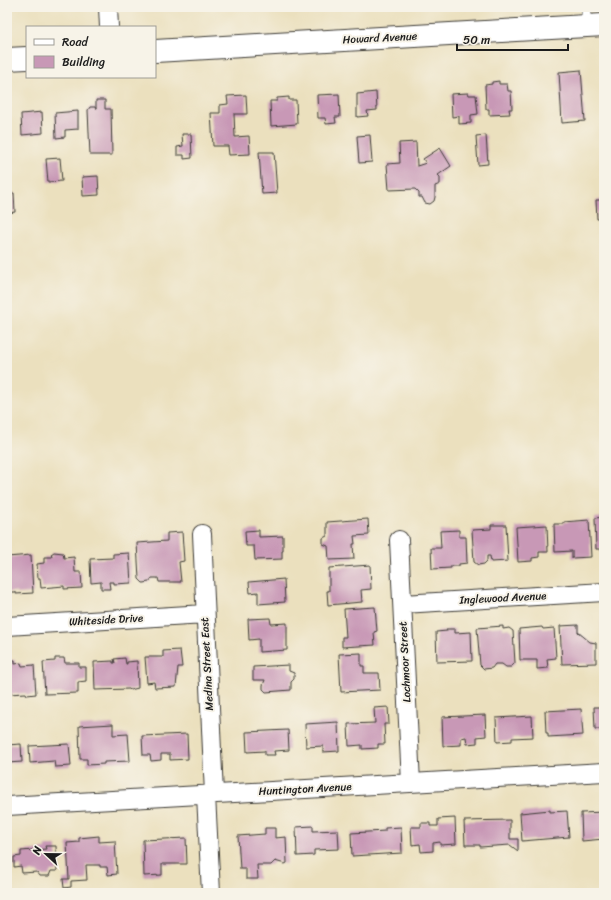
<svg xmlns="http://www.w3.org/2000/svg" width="611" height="900" viewBox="0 0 611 900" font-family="Sriracha,sans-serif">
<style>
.building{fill:#c898b6}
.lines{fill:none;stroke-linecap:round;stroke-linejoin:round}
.service-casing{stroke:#3b3934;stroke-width:10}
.minor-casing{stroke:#3b3934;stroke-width:20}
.tertiary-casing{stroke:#3b3934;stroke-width:24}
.service{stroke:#fff;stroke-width:9}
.minor{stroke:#fff;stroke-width:18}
.tertiary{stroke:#fff;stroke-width:22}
.labels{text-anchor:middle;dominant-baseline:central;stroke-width:4;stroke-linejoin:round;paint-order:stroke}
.street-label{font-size:11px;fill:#1c1c1c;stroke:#f7f3e8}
</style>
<rect width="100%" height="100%" fill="#f7f3e8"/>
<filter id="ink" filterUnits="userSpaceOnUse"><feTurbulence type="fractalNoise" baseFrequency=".025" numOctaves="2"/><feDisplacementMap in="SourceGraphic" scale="8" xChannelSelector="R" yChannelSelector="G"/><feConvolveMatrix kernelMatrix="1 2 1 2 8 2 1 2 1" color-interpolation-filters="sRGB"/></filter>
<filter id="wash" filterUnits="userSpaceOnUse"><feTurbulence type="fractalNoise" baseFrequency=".012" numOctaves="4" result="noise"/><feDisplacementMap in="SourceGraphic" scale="16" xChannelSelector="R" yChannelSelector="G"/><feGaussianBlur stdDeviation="0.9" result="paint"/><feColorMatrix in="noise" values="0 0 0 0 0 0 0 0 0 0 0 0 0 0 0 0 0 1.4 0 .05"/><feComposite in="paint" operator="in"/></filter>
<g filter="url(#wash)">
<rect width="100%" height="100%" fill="#ebe0be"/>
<g id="blocks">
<path class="building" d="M581 70 585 121 562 123 559 72Z
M499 81V84H507L508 91H511L512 109H509L510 114 489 115V109H486L485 85 492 84V82Z
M376 92 377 110 367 111 368 116 357 117V94Z
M468 93 469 95H476L478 114 471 115V123L459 124V116L452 117 451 94Z
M339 94 340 117H335L336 123 326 124 325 118H318L317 95Z
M246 95 247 114H234L235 137 249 136 250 154 229 155 228 146H213L211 113H220V105L228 104 227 96Z
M289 97V100H296L297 124 271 126 270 101H277V98Z
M96 100H105V109H111L112 155H90L88 110 90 107H95L96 109Z
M78 111V129L65 130V137L56 138 55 113Z
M42 112 43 133 22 135 21 114Z
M182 134H191L192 158 184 159V155H177V147L183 146Z
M370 135 372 162 359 163 357 136Z
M486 135 488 164 478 165 476 136Z
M416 142 417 166 426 163 423 159 440 148 451 166 438 175 440 177V184L435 186V197L434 201 430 204 425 203 422 197H419V193L415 189 389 190 387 164 400 163 399 143Z
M259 152H274L277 193 262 194Z
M60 158 62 181 48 182 46 159Z
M98 176 99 195 83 196 82 177Z
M14 193 15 212 7 213V194Z
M596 200H604V219H597Z
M604 517V551H602L599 549H596L595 518Z
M368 519 369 535 354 536 355 544H353L354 559 329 560 328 546 323 544V538L327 536V522Z
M589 520 591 557 572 558V551L555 552 554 524H564V522Z
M491 525H506L508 561 491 562 490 556H487V561L484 564 478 565 474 562 472 530 491 529Z
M547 525 548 552H539V557L532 558V561L518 562 516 527Z
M259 530V537L283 536V551H282V559L255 560 254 546H246L245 531Z
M459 530V537H466L467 563 459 564V566H451V568L432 569 431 548H441L440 531Z
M182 532 184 561 179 562 181 582H159L158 578H152L149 582 143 583 139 579 137 543 167 541V533Z
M54 552 63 553 64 558 74 557 75 572H81L82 588 64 589V586L41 588 40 578H38L37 564 44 563V557H52L51 554Z
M129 553 131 583 114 584V582H109L110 589H101V582L91 583 90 559 113 558V554Z
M31 555 33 593 16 594V592H7V557Z
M370 565 371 589 361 590 362 602 328 605 327 591H329V568Z
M284 579 285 602 258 604V592L250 593 249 582Z
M375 607 377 631 374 632 375 645 342 647V637H346L344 609Z
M270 618 271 624 287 623V650L259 652V639L249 640 248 619Z
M601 622H604V658H603Z
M578 625V632L590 642 596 643V663L562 664 560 626Z
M503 626V629L509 628 513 631 515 663 511 667H506L502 664H495L492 668 484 669 480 665 477 628Z
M542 627 543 629 554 628 556 658 547 659 548 668 537 669V660H520L519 629Z
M446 629H455V633L471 632 472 661 437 662 436 632 447 631Z
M180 650 182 667H178L176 687 155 688 154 682 147 683 145 657H163V651Z
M361 653V666H364V673H379L380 690 341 692 339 654Z
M55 658H64L65 663H79V667H86V681L78 682V693L45 694 43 662 55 661Z
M125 658 126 664H127V662L137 661 138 688 130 690 129 689 95 690 94 662 113 661V663H115L114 659Z
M7 660H15V664L21 663 22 666 34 665 36 694 27 695 26 693 7 694Z
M289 665V671L294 673V679L291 682V690L266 692 263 689V685L265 680H253V667Z
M388 707 389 724H384L385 744H378V748L362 749V745L349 746 348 724 375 723 374 708Z
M594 707H604V729H595Z
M581 709 583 735 548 737V733H546L545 711Z
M485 715 486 736 477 737V743L467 744 466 737 461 738V745L443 746 442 717Z
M532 716 533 737 512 738V741L497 742 496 718Z
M338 722 339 751 323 752V746L306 747 305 724Z
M113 724V735L128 734 130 761 104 762V764L87 765V759H80L79 726Z
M288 730 289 750 274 751 275 755H265V751L247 752 246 732Z
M187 734 188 759 170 760V754H161V760L151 761 150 755H143L142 736Z
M21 744 22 762 7 763V745Z
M69 744 71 766 55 767 54 761 30 763 29 746Z
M550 810V812L567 811 569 837 522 841 520 813Z
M604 812V839L582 841 581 813Z
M455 818 456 844 440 845V842L433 843V851L421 852 420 844 412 845 411 827H421V823H430V826H438V819Z
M510 820V839H518V851L510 845 480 847V845H465L464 821Z
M313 826V831L338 830 339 849 314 850V855L297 856 296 827Z
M401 827 402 853 352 856 351 833 385 831V828Z
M265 828H275V838L286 837 287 863 285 864 275 861 271 865H257L258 879H246V869H240L238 836 265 834Z
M99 836V842L115 841 117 874 108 875 107 867H100V865H86L87 880 71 881V887L64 888 63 879H69L67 843 79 842V838Z
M186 838 187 864H162V875L144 876 143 840Z
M45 846H56L57 871H51L49 876H40L37 872 22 873 21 866 14 867V857L21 856V851L46 849Z"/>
</g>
</g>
<g filter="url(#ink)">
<use href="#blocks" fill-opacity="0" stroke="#3b3934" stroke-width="1"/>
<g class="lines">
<g class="service-casing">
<path id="service" d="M586 26V7"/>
</g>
<g class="minor-casing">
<path id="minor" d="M108 7 109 27
M202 534 214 794
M399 540 411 783
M403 604 604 592
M7 626 205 614
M206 795 211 893
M7 806 604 772"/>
</g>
<g class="tertiary-casing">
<path id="tertiary" d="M155 51 604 25
M7 59 27 58"/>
</g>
<use href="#service" class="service"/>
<use href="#minor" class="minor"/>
<use href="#tertiary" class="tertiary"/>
</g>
</g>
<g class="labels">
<g class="street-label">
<text transform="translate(380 38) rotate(-3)">Howard Avenue</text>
<text transform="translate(503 598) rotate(-3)">Inglewood Avenue</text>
<text transform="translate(106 620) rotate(-3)">Whiteside Drive</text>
<text transform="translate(405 662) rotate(-93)">Lochmoor Street</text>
<text transform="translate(207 664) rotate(-93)">Medina Street East</text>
<text transform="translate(305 789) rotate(-3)">Huntington Avenue</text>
</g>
</g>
<rect width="611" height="900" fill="none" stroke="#f7f3e8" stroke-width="24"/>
<rect x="26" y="26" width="130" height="52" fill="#f7f3e8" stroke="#9f9d96"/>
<rect x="34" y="39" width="20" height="6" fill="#ffffff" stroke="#9f9d96"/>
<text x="62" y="46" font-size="12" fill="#1c1c1c">Road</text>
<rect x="34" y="56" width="20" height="12" fill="#c898b6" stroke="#9f9d96"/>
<text x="62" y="66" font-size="12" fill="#1c1c1c">Building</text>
<g transform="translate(46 854) rotate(292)" stroke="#f7f3e8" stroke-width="3" paint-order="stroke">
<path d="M0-3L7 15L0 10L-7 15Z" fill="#1c1c1c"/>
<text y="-6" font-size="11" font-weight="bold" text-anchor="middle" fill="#1c1c1c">N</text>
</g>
<path d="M457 44v6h111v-6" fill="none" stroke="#1c1c1c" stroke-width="2"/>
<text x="463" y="44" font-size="12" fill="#1c1c1c" stroke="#f7f3e8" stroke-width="3" paint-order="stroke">50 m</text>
</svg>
